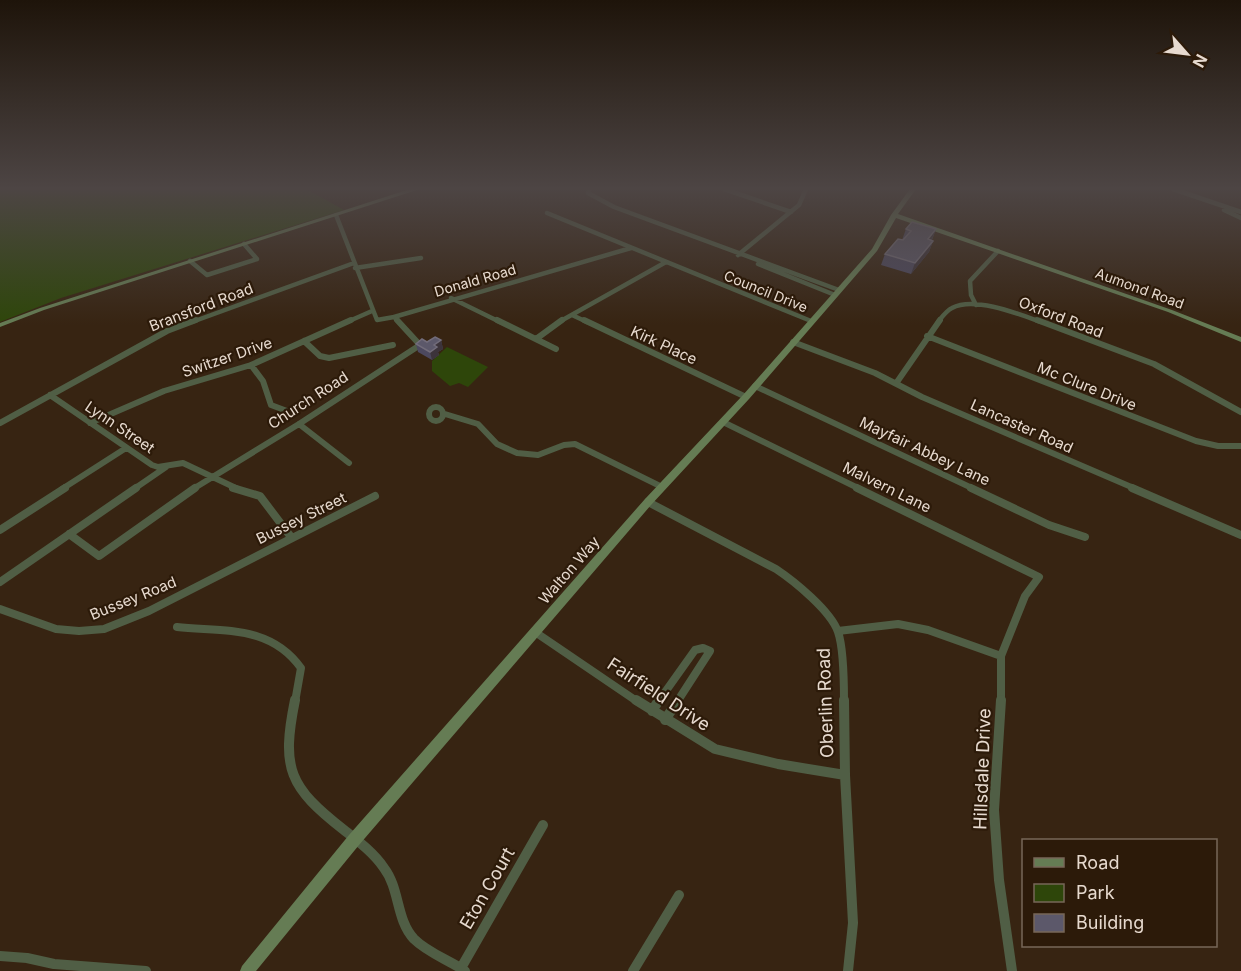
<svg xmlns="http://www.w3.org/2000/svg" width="1241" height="971" viewBox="0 0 1241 971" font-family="Inter,sans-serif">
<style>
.green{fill:#2e460a}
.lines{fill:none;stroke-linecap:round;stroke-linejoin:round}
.street-far3{stroke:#505e45;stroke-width:4.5}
.street-far2{stroke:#505e45;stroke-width:6}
.street-far1{stroke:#505e45;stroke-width:8}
.street{stroke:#505e45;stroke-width:10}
.secondary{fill:#657c54;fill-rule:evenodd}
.wall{fill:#4c485e}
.shaded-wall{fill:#3c333a}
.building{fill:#5c586a;stroke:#726c7a;stroke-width:1.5}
.labels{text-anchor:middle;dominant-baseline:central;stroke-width:4.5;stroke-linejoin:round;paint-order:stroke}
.far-street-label{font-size:14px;fill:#e7dacf;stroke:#2c1a09}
.street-label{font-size:15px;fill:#e7dacf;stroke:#2c1a09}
.near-street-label{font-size:18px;fill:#e7dacf;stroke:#2c1a09}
</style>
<rect width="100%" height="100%" fill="#372412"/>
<path class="green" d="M0 189H306L344 210 61 298 0 322Z
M447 347 488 367 468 387 459 383 450 386 432 371V361Z"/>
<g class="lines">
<path class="street-far3" d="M589 189 588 193 614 207 839 290
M724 189 791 212
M1173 189 1241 212
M1224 210 1241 218
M547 213 811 321
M336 215 377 320 394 317 399 322
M738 255 799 205 806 189
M190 261 207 275 257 259 244 244
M758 264 835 295
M355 268 421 258
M451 298 500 322
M976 305 971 295 970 281 998 251
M572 315 587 322
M394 317 631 248
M192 322 354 263
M347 322 372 311
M559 322 666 262
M938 322C942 317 946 311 952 308 974 296 1019 314 1041 322"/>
<path class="street-far2" d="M497 320 556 349
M584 320 746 397
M1037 320 1154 364 1241 412
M927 336 1196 441 1218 446H1241
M536 339 562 320
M304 341 320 356 329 358 393 345
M793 342 875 373 922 397 1136 489
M251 365 263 381 271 405 287 411
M897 382 940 320
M755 386 974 489
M50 395 152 465 158 467 183 463 238 489
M429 414a7 7 0 1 1 14 0a7 7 0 1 1-14 0Z
M445 414 478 424 497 444 517 453 538 455 564 445 575 444 662 487
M723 422 860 489
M0 423 167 331 196 320
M90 423 164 391 251 365 351 320
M299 424 349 463
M62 489 126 448
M134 489 166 467
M193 489 299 424 420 345 397 320"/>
<path class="street-far1" d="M233 488 260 496 291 537
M857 488 1039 577 1025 596 1001 656V702
M971 488 1049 525 1085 537
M1132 488 1241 535
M648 502 776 569C794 581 831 611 838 632 844 649 844 683 844 702
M0 530 65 488
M69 534 99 556 195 488
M0 582 136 488
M0 609 56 629 79 631 104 629 149 611 375 496
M177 627C225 632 270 625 301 668L295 702
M838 631 898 624 928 630 1001 656
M535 632 638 702
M658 702 695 650 703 648 710 651 677 702"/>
<path class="street" d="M295 700C281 769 289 787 344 830 358 841 374 853 384 868 400 889 396 920 414 939 428 953 449 960 465 971
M636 700 715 749 778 764 845 775
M844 700 845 775 853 923 848 971
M1001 700 994 810 999 880 1012 971
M652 711 659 700
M665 720 678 700
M0 956 27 958 54 964 146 971
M461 968 543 825
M633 971 679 895"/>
<path class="secondary" d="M410 189H420L44 310 0 327V323L40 308Z
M910 189H916L898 214 1172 310 1241 337V342L1168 312 896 218 877 251 749 399 651 505 359 845 256 971H240L242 966 349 835 645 499 743 395 872 249 891 215Z"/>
</g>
<path class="wall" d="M906 229H936L932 240 933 241 929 252 911 274 881 265 885 254 903 240H902Z
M441 340 443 349 438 352 439 355 432 360 418 352 416 344Z"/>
<path class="shaded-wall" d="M936 229 932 239 924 250 928 239Z
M933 241 929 252 911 274 915 263Z
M441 340 443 349 438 352 439 355 432 360 430 352 434 345Z"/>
<path class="building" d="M912 222 936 229 928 239 933 241 915 263 885 254 898 239 903 240 911 231 906 229Z
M435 337 441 340 434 345 437 347 430 352 416 344 422 339 427 342Z"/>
<linearGradient id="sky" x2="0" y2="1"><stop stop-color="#1e140a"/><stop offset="0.58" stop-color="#4d4544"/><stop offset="1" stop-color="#4d4544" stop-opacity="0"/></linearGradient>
<rect width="1241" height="325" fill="url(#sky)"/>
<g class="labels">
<g class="far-street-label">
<text transform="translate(475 280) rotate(-16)">Donald Road</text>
<text transform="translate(1140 288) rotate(20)">Aumond Road</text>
<text transform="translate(766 291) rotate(22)">Council Drive</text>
</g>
<g class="street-label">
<text transform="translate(201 307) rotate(-21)">Bransford Road</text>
<text transform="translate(1061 317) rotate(21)">Oxford Road</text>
<text transform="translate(664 345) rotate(25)">Kirk Place</text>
<text transform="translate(227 357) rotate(-19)">Switzer Drive</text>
<text transform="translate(1087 386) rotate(22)">Mc Clure Drive</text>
<text transform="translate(308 400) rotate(-33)">Church Road</text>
<text transform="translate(1022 426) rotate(24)">Lancaster Road</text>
<text transform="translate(120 427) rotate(34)">Lynn Street</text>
<text transform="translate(925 451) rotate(25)">Mayfair Abbey Lane</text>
<text transform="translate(887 487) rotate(26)">Malvern Lane</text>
<text transform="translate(301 518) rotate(-26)">Bussey Street</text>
<text transform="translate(569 570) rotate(-49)">Walton Way</text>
<text transform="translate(133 598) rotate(-22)">Bussey Road</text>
</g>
<g class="near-street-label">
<text transform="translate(659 694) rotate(33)">Fairfield Drive</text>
<text transform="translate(825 703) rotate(-92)">Oberlin Road</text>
<text transform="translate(982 769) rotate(-88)">Hillsdale Drive</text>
<text transform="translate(487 888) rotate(-60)">Eton Court</text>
</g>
</g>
<rect x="1022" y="839" width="195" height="108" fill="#2c1a09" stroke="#776758" stroke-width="1.5"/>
<rect x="1034" y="858" width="30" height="9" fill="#657c54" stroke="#776758" stroke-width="1.5"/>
<text x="1076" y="869" font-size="18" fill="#e7dacf">Road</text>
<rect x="1034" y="884" width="30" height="18" fill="#2e460a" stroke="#776758" stroke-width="1.5"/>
<text x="1076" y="899" font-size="18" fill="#e7dacf">Park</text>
<rect x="1034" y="914" width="30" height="18" fill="#5c586a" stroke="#776758" stroke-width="1.5"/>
<text x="1076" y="929" font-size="18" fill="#e7dacf">Building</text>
<g transform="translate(1187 54) rotate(118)" stroke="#2c1a09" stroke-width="4.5" paint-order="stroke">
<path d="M0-4.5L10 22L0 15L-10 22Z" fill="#e7dacf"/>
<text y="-9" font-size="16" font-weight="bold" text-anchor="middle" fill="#e7dacf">N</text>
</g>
</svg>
